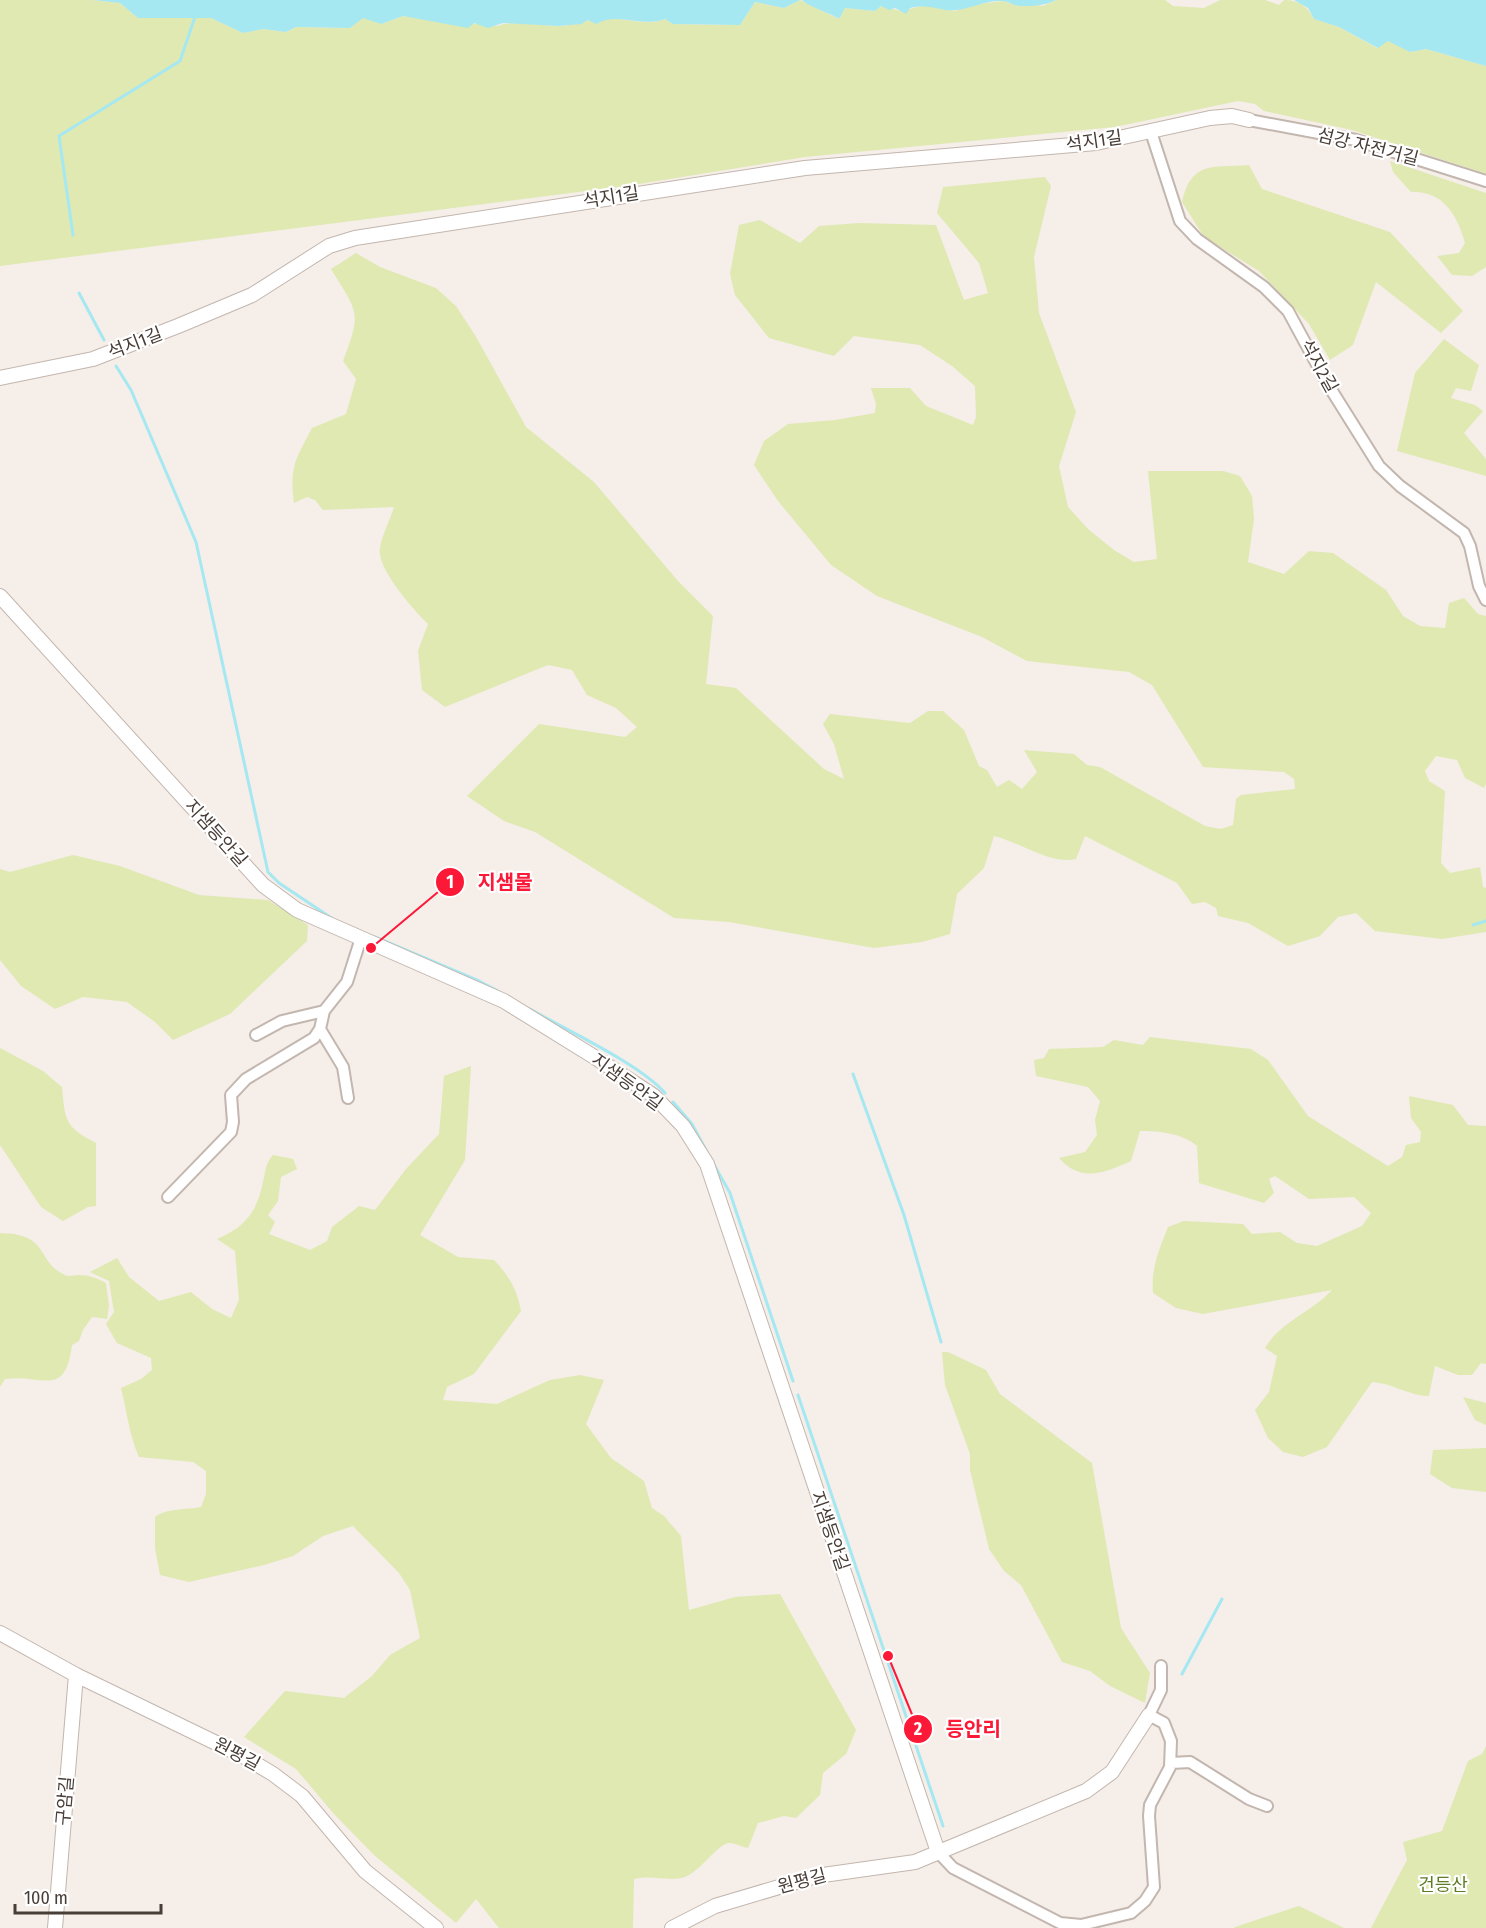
<svg xmlns="http://www.w3.org/2000/svg" width="1486" height="1928" viewBox="0 0 1486 1928" font-family="'Fira Sans Condensed','Noto Sans KR',sans-serif">
<style>
.green{fill:#e0e9b2}
.water{fill:#a5e8f1}
.lines{fill:none;stroke-linecap:round;stroke-linejoin:round}
.stream{stroke:#a5e8f1;stroke-width:3}
.minor-casing{stroke:#c3b6ae;stroke-width:14}
.tertiary-casing{stroke:#c3b6ae;stroke-width:16}
.minor{stroke:#fff;stroke-width:10}
.tertiary{stroke:#fff;stroke-width:14}
.labels{text-anchor:middle;dominant-baseline:central;stroke-width:4.5;stroke-linejoin:round;paint-order:stroke}
.street-label{font-size:18px;fill:#483d37;stroke:#fff}
.park-label{font-size:18px;fill:#607c29;stroke:#fff}
.leader{fill:none;stroke:#fc1938;stroke-width:2}
.callout-dot{fill:#fc1938;stroke:#fff;stroke-width:2}
.mark-label{font-size:18px;text-anchor:middle;font-weight:bold;fill:#fff}
.callout-label{font-size:20px;text-anchor:middle;font-weight:bold;fill:#fc1938;stroke:#fff;stroke-width:4.5;stroke-linejoin:round;paint-order:stroke}
</style>
<rect width="100%" height="100%" fill="#f5eee9"/>
<path class="green" d="M0 0H93L120 3 138 18H211L243 33 263 29 286 32 296 27 350 28 363 17 381 24 403 16 498 26C508 20 545 26 558 26 576 26 592 17 609 18 629 19 646 26 665 19L673 24 740 25 755 2 784 8 800 0 839 19 845 8 875 11 881 6 901 11 926 5 955 11 971 5 1003 1 1019 6 1032 4 1043 6 1056 0H1165L1173 6 1204 8 1220 0H1265L1279 5 1284 0C1299 0 1307 6 1314 19L1339 27 1377 48 1388 40 1410 52 1426 49 1486 66V174L1352 130 1264 111 1255 104 1238 101 1115 127 805 157 633 185 0 266Z
M1390 161 1486 193V267L1472 276 1452 275 1437 256 1459 253 1465 243C1458 216 1443 190 1411 192L1393 172Z
M1249 165 1262 189 1390 232 1463 311 1441 333 1376 282 1353 345 1330 360 1309 324 1259 271 1204 237 1182 202C1192 160 1212 168 1249 165Z
M1045 177 1051 186 1034 257 1039 313 1076 412 1059 466 1068 507 1089 530 1114 550 1134 562 1157 559 1148 471H1223L1240 476 1252 496 1254 519 1248 562 1284 574 1309 551 1333 553 1386 590 1403 616 1420 626 1445 628 1449 603 1464 598 1478 614 1486 616V784L1484 788 1465 778 1457 760 1436 756 1425 771 1429 781 1445 791 1441 863 1450 873 1480 867 1483 887 1486 888V932L1442 939 1375 931 1356 913 1338 917 1320 936 1288 946 1248 923 1218 916 1216 908 1205 902 1192 904 1177 883 1085 836 1076 859C1050 865 1020 842 994 836L984 868 957 894 950 934 922 942 874 948 729 922 674 918 535 832 504 821 467 796 539 724 625 737 637 727 616 708 587 695 572 670 548 665 445 707 422 690 418 651 428 624C414 610 376 568 380 548 382 534 390 521 394 507L323 510 315 500 307 497 294 503C289 467 296 459 312 428L346 414 356 379 343 361C362 311 358 313 331 269L356 253 380 267 436 288 456 306 475 335 526 427 594 482 678 581 713 616 706 684 736 688 824 769 844 779 834 744 823 724 830 714 910 723 928 711H943L964 730 979 766 987 770 997 787 1009 780 1022 789 1037 772 1024 750 1074 754 1087 765 1100 767 1205 826 1221 829 1233 825 1236 799 1241 795 1295 789 1294 779 1284 772 1203 767 1152 685 1129 672 1027 661 982 637 877 596 831 565 778 501 754 465 764 441 788 424 835 420 875 413 876 404 871 388H910L926 406 973 425 976 417 975 386 952 366 920 345 854 336 834 356 769 338 735 295 730 274 739 225 760 220 800 243 819 226 859 223 936 225 964 300 988 293 979 263 937 213 943 187Z
M1444 339 1479 365 1471 391 1456 388 1451 398 1475 405 1483 411 1464 433 1486 459V476L1397 451 1415 373Z
M73 855 120 866 199 895 268 900 308 925 307 941 230 1014 173 1040 155 1022 127 1002 83 997 55 1009 21 986 0 960V869L10 872Z
M1150 1037 1251 1049 1268 1060 1308 1116 1388 1166 1402 1157 1406 1145 1420 1142 1421 1132 1411 1118 1409 1096 1453 1105 1468 1125 1486 1126V1364L1481 1363 1472 1375H1458L1435 1366 1429 1396C1409 1396 1392 1383 1372 1382L1327 1447 1303 1457 1283 1452 1268 1438 1255 1410 1269 1392 1277 1356 1265 1348C1280 1322 1312 1312 1332 1290L1203 1314 1176 1308 1153 1293C1151 1268 1159 1250 1168 1227L1184 1221 1243 1224 1252 1234 1280 1232 1297 1243 1317 1246 1362 1226 1371 1213 1354 1197 1309 1199 1275 1176 1269 1179 1274 1193 1264 1203 1199 1183 1197 1146C1182 1133 1159 1131 1140 1131L1131 1161C1104 1173 1081 1183 1059 1158L1085 1152 1097 1135 1095 1120 1100 1101 1088 1087 1036 1076 1034 1060 1044 1058 1049 1049 1103 1047 1114 1040 1143 1045Z
M0 1048 43 1071 62 1087C65 1121 65 1127 96 1143V1206L88 1207 63 1221 41 1207 0 1145Z
M471 1066 465 1160 420 1235 458 1257 494 1260C509 1276 517 1289 521 1311L474 1374 447 1387 443 1400 497 1404 550 1380 580 1375 604 1380 586 1424 611 1458 644 1481 652 1508 664 1516 681 1536 689 1610 735 1597 780 1594 856 1730 846 1754 823 1773 820 1795 796 1818 784 1816 758 1823 748 1848C741 1847 736 1843 730 1843 718 1842 699 1875 681 1878 666 1881 653 1875 634 1879L633 1928H499L476 1899 456 1923 374 1855 334 1814 296 1769 244 1737 285 1691 344 1698 372 1676 390 1655 420 1638 410 1590 399 1573 353 1526 323 1536 293 1556 264 1565 189 1582 160 1575 155 1548V1517C167 1508 186 1510 201 1507L206 1494V1471L193 1462 139 1457C129 1434 127 1412 121 1388L141 1379 152 1370 151 1358 117 1343 106 1324 114 1312 109 1281 90 1272 117 1258 129 1277 159 1301 191 1292 212 1309 231 1318 239 1300 235 1251 217 1239C245 1227 257 1212 263 1182 266 1170 265 1164 273 1155L293 1159 297 1169 281 1177 278 1201 268 1215 275 1222 269 1234 310 1250 327 1241 332 1227 359 1206 375 1210 406 1169 439 1134 444 1076Z
M0 1233C51 1234 35 1261 65 1275 68 1277 75 1275 79 1275 89 1275 97 1278 106 1283L109 1306 107 1319 92 1317 83 1330 79 1341 72 1345C65 1399 43 1374 5 1379L0 1387Z
M942 1352H948L986 1370 1000 1394 1092 1463 1121 1628 1150 1673 1145 1703 1110 1686 1090 1671 1062 1662 1021 1585 1004 1571 989 1549 970 1470V1454L945 1385Z
M1463 1397 1486 1403V1425L1475 1420Z
M1486 1448V1492L1452 1488 1430 1474 1433 1450Z
M1486 1746V1928H1371L1407 1860 1403 1842 1442 1831 1468 1761 1482 1754Z
M1299 1906 1344 1928H1234L1235 1927Z"/>
<path class="water" d="M93 0H800L784 8 755 2 740 25 673 24 665 19C642 28 617 11 596 24L588 20 581 24 558 26 503 23 488 28 474 23 468 28 403 16 381 24 363 18 350 28 296 27 286 32 263 29 243 33 211 18H138L120 3Z
M802 0H1056C1044 6 1034 6 1020 6 1014 6 1008 1 1002 1 987 0 969 9 956 10 940 12 932 3 910 8L906 14 895 8 889 10 881 6 875 11 845 8 839 19C830 13 807 6 802 0Z
M1294 0H1486V66L1426 49 1410 52 1388 41 1378 48 1339 27 1314 19 1308 8Z"/>
<g class="lines">
<path class="stream" d="M73 235 59 136 180 61 196 14
M79 293 104 340
M116 366 131 390 196 542 268 872 279 883 333 919
M1473 925 1486 921
M375 937 479 981 498 991
M530 1009C566 1030 640 1064 665 1093
M853 1074 904 1215 941 1342
M673 1102 692 1124 707 1152
M713 1163 730 1193 793 1381
M798 1395 943 1826
M1182 1674 1222 1599"/>
<g class="minor-casing">
<path id="minor" d="M1249 120 1356 140 1486 181
M1151 132 1180 221 1197 239 1264 287 1288 311 1327 383 1379 466 1400 486 1464 533 1470 546 1479 586 1486 600
M320 1029 343 1067 348 1098
M256 1035 282 1021 324 1011
M168 1197 231 1132 233 1122 231 1095 246 1079 314 1038 320 1029 324 1011 347 982 361 938
M1171 1763 1190 1762 1249 1799 1267 1806
M938 1852 953 1868 1060 1923 1081 1925 1131 1913 1145 1901 1154 1887 1149 1816 1150 1805 1170 1767 1171 1741 1164 1723 1149 1715 1161 1690V1666"/>
</g>
<g class="tertiary-casing">
<path id="tertiary" d="M0 378 93 359 178 326 252 295 329 246 355 238 805 168 1096 143 1210 118 1232 116 1249 120
M0 596 263 885 297 910 504 1001 596 1058 654 1096 683 1126 707 1164 938 1852
M0 1633 76 1675 243 1756 273 1774 302 1796 365 1871 436 1928
M55 1928 76 1675
M672 1928 715 1906 816 1876 915 1862 1086 1791 1112 1772 1149 1715"/>
</g>
<use href="#minor" class="minor"/>
<use href="#tertiary" class="tertiary"/>
</g>
<g class="labels">
<g class="street-label">
<text transform="translate(1094 141) rotate(-8)">석지1길</text>
<text transform="translate(1368 147) rotate(14)">섬강 자전거길</text>
<text transform="translate(611 197) rotate(-9)">석지1길</text>
<text transform="translate(135 343) rotate(-21)">석지1길</text>
<text transform="translate(1319 366) rotate(61)">석지2길</text>
<text transform="translate(216 833) rotate(48)">지샘등안길</text>
<text transform="translate(627 1082) rotate(36)">지샘등안길</text>
<text transform="translate(830 1531) rotate(71)">지샘등안길</text>
<text transform="translate(237 1754) rotate(28)">원평길</text>
<text transform="translate(65 1801) rotate(-85)">구암길</text>
<text transform="translate(802 1881) rotate(-15)">원평길</text>
</g>
<g class="park-label">
<text x="1443" y="1885">건등산</text>
</g>
</g>
<path class="leader" d="M371 948L450 882M888 1656L918 1729"/>
<g class="callout-dot">
<circle cx="371" cy="948" r="6"/>
<circle cx="888" cy="1656" r="6"/>
<circle cx="450" cy="882" r="15"/>
<circle cx="918" cy="1729" r="15"/>
</g>
<g class="mark-label">
<text x="450" y="888">1</text>
<text x="918" y="1735">2</text>
</g>
<g class="callout-label">
<text x="505" y="889">지샘물</text>
<text x="973" y="1736">등안리</text>
</g>
<path d="M15 1904v9h146v-9" fill="none" stroke="#483d37" stroke-width="3"/>
<text x="24" y="1904" font-size="18" fill="#483d37" stroke="#ffffff" stroke-width="4.5" paint-order="stroke">100 m</text>
</svg>
